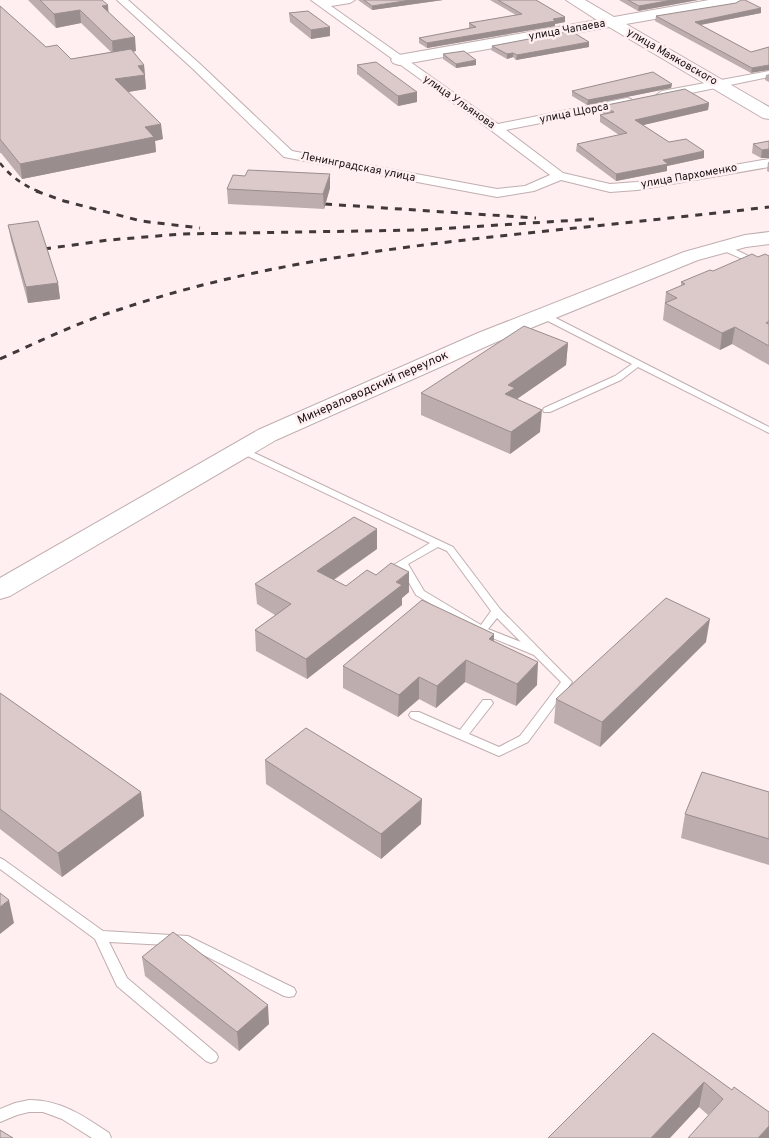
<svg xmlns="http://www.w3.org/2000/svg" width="769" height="1138" viewBox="0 0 769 1138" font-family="Overpass,sans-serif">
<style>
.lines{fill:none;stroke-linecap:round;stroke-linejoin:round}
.lane-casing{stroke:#c1aeb0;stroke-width:2}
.street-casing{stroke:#c1aeb0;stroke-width:2}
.secondary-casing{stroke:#c1aeb0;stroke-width:2}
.lane{fill:#fff;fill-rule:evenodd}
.street{fill:#fff;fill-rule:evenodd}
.secondary{fill:#fff;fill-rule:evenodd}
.rail-far1{stroke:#413839;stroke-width:2.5;stroke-dasharray:5.5 5.5;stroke-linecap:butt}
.rail{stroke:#413839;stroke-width:3;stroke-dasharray:7 7;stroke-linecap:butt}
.wall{fill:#bdadae}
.shaded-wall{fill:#9a8d8d}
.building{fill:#dcc9ca;stroke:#9a8d8d}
.labels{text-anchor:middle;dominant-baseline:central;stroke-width:5;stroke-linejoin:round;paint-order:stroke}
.far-street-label{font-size:11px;fill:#191213;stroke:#ffeff0}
.street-label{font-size:12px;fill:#191213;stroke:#ffeff0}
</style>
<rect width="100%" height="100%" fill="#ffeff0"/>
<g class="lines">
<g class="lane-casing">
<path id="lane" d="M720 245H726L769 266V271L720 249Z
M540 313H546L769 427V433L638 367 621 380 550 412H544L543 410 544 408 615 376 632 364 540 317Z
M242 447 453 547 500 609 572 682 528 742 499 756 411 718 409 715 411 712H419L460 730 483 700H491L493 703 491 706 469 734 499 747 520 736 561 682 534 655 478 632 416 595 401 568 397 569 392 566 430 543 239 452 237 450 239 448ZM438 547 447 551 491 611 481 625 424 591 408 564ZM497 618 521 642 488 629Z
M0 858 4 860 103 931 188 936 294 988 296 992 294 996 289 997 284 996 186 946 109 942 127 978 216 1053 218 1057 216 1061 211 1063 206 1061 117 986 95 939 0 869Z
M29 1100C61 1100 84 1116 109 1133L111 1138H92L62 1119 43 1112H29L17 1115 0 1122V1109L15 1103Z"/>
</g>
<g class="street-casing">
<path id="street" d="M117 0H128L200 64 292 151 497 189 525 186 550 175 492 131 311 0H355L350 3 331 6 498 124 627 98 631 99 633 102 631 105 627 106 506 130 563 173 610 184 637 182 769 159V167L637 190 610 192 561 180 534 191 497 197 284 157 192 68Z
M769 71V77L662 99 656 95 662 91Z"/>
</g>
<g class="secondary-casing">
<path id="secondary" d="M566 0H585L614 17 709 0H743L740 3 735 5 626 24 769 107V119L763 118 609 27 399 65 393 63 391 60 393 57 399 55 597 20Z
M769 232V244L746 247 698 260 494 343 276 440 10 596 0 599V578L258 430 478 333 684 252 745 235Z"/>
</g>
<use href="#lane" class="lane"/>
<use href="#street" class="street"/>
<use href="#secondary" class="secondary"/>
<path class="rail-far1" d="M0 163C10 176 24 186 40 192"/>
<path class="rail" d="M36 191 64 201 141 221 200 228
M325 204 536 218
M44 249 109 240 181 234 420 230 594 219
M0 359C40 341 79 322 121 309 255 264 396 247 537 232 614 224 692 216 769 207"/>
</g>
<path class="wall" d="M28 0H102L108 12 136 51 133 52 144 65 146 89 128 92 163 139 155 141 156 152 22 179 1 153H0V6L46 47 71 59 111 52 81 23 56 28Z
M358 0H443L372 10Z
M490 0H536L565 17V22L555 24V26L427 48 419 43V38L470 29 469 28V23L516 15Z
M619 0H698L638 11Z
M761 8V13L701 25 751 52 769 47 751 73 655 21 656 16Z
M289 13 330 36 311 39 290 22Z
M492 46 589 47 516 60 513 57 507 59 491 50Z
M443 54 476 65 456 68 443 59Z
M357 65 417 92V102L398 106 357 74Z
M769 74V82L765 80 766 75Z
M672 84 671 88 587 105 572 96V91Z
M709 103 708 110 643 125 669 142 704 158 667 166V171L616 181 576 151 577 144 619 135 600 122V115L604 114 602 113V106Z
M769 141V158H761L752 153 753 144Z
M768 162H769V172L767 171Z
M245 176 330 188 324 209 228 204 227 189Z
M8 225 58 283 60 299 28 303 11 240Z
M769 256V365L732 344 720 350 663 320 666 292 681 286V282L758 257Z
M568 343 566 365 517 399 540 432 510 454 421 415V393Z
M377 549 334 580 346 586 376 575 409 572V592L402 598V605L307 679 256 651 255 630 275 615 257 604 255 584Z
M494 634V642L537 685 516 706 465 682 436 708 419 699 398 717 343 688V666Z
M706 642 600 747 554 723 556 699Z
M0 693 141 792 144 816 62 877 0 829Z
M265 760 421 824 381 859 266 784Z
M769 792V865L681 838 685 814Z
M142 957 269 1024 239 1051 145 976Z
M653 1033 732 1090 708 1115 699 1107Z"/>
<path class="shaded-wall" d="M411 0H443L372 10V6Z
M672 0H698L638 11 639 6Z
M108 5 109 19 102 6Z
M761 8V13L694 26 695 22Z
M80 10 81 23 56 28 54 14Z
M565 17V22L555 24V26L427 48V43Z
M330 27V36L311 39V30Z
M135 37 136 51 113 55 112 41Z
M589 42V47L516 60 517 55Z
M513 53V57L507 59V54Z
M476 60V65L456 68V64Z
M144 65 146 89 116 94 115 79 138 66Z
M769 65V70L751 73 752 68Z
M672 84 671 88 587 105 588 100Z
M417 92V102L398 106V96Z
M709 103 708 110 635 127V120Z
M161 124 163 139 155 141 156 152 22 179 20 164 145 127Z
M769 149V158H761L762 150Z
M704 151V158L667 166V171L616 181V174L663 160Z
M330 174V188L324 209 323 194Z
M58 283 60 299 28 303 26 287Z
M735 327 732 344 720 350 722 333Z
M568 343 566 365 514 401 505 394 508 385Z
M542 410 540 432 510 454 511 432Z
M377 529V549L317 591V571Z
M409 572V592L402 598V605L307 679 306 659Z
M710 619 706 642 600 747 602 722Z
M494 634 493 657 489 639Z
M466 660 465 682 436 708 437 686Z
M538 662 537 685 516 706 517 684Z
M419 677V699L398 717 399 695Z
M141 792 144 816 62 877 58 853Z
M422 799 421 824 381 859V834Z
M9 900 14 923 0 934V907Z
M268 1005 269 1024 239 1051 237 1032Z
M704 1082 699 1107 670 1138H651Z
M769 1126V1138H758Z"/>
<path class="building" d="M40 0H102L108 5 102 6 135 37 112 41 80 10 54 14Z
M364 0H411L372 6Z
M498 0H536L565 17 553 19 555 21 427 43 419 38 476 27 469 23 522 14Z
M628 0H672L639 6Z
M741 0H745L761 8 695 22 751 52 769 47V65L752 68 656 16 736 3Z
M0 6 46 47 57 45 71 59 131 49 144 65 138 66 145 75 115 79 161 124 145 127 154 137 20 164 0 139Z
M308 11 330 27 311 30 289 13Z
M571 31 589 42 517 55 513 53 507 54 492 46Z
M464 51 476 60 456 64 443 54Z
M376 62 417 92 398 96 357 65Z
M653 72 672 84 588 100 572 91Z
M685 89 709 103 635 120 669 142 686 139 704 151 663 160 668 164 616 174 577 144 627 133 600 115 614 112 602 106Z
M769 141V149L762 150 753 144Z
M248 170 330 174 323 194 227 189 233 175 245 176Z
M38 221 58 283 26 287 8 225Z
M752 254 758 257 765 254 769 256V321L766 323 769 324V346L735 327 722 333 665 303 677 298 666 292 685 284 681 282 710 270 713 271Z
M524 326 568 343 508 385 515 388 505 394 542 410 511 432 421 393Z
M354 517 377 529 317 571 346 586 367 570 376 575 391 563 409 572 396 582 402 585 306 659 255 630 291 604 255 584Z
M666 598 710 619 602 722 556 699Z
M422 600 494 634 489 639 538 662 517 684 466 660 437 686 419 677 399 695 343 666Z
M0 693 141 792 58 853 0 809Z
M306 728 422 799 381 834 265 760Z
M702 772 769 792V839L685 814Z
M0 893 9 900 0 907Z
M173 932 268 1005 237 1032 142 957Z
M653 1033 732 1090 734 1087 769 1112V1126L758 1138H688L723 1099 704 1082 651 1138H548Z
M0 1130 13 1138H0Z"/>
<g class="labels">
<g class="far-street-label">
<text transform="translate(567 30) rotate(-10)">улица Чапаева</text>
<text transform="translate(672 57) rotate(30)">улица Маяковского</text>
<text transform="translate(459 102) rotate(35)">улица Ульянова</text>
<text transform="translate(574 113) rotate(-11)">улица Щорса</text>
<text transform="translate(358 167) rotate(11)">Ленинградская улица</text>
<text transform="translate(689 176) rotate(-10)">улица Пархоменко</text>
</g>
<g class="street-label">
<text transform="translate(373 388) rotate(-24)">Минераловодский переулок</text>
</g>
</g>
</svg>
